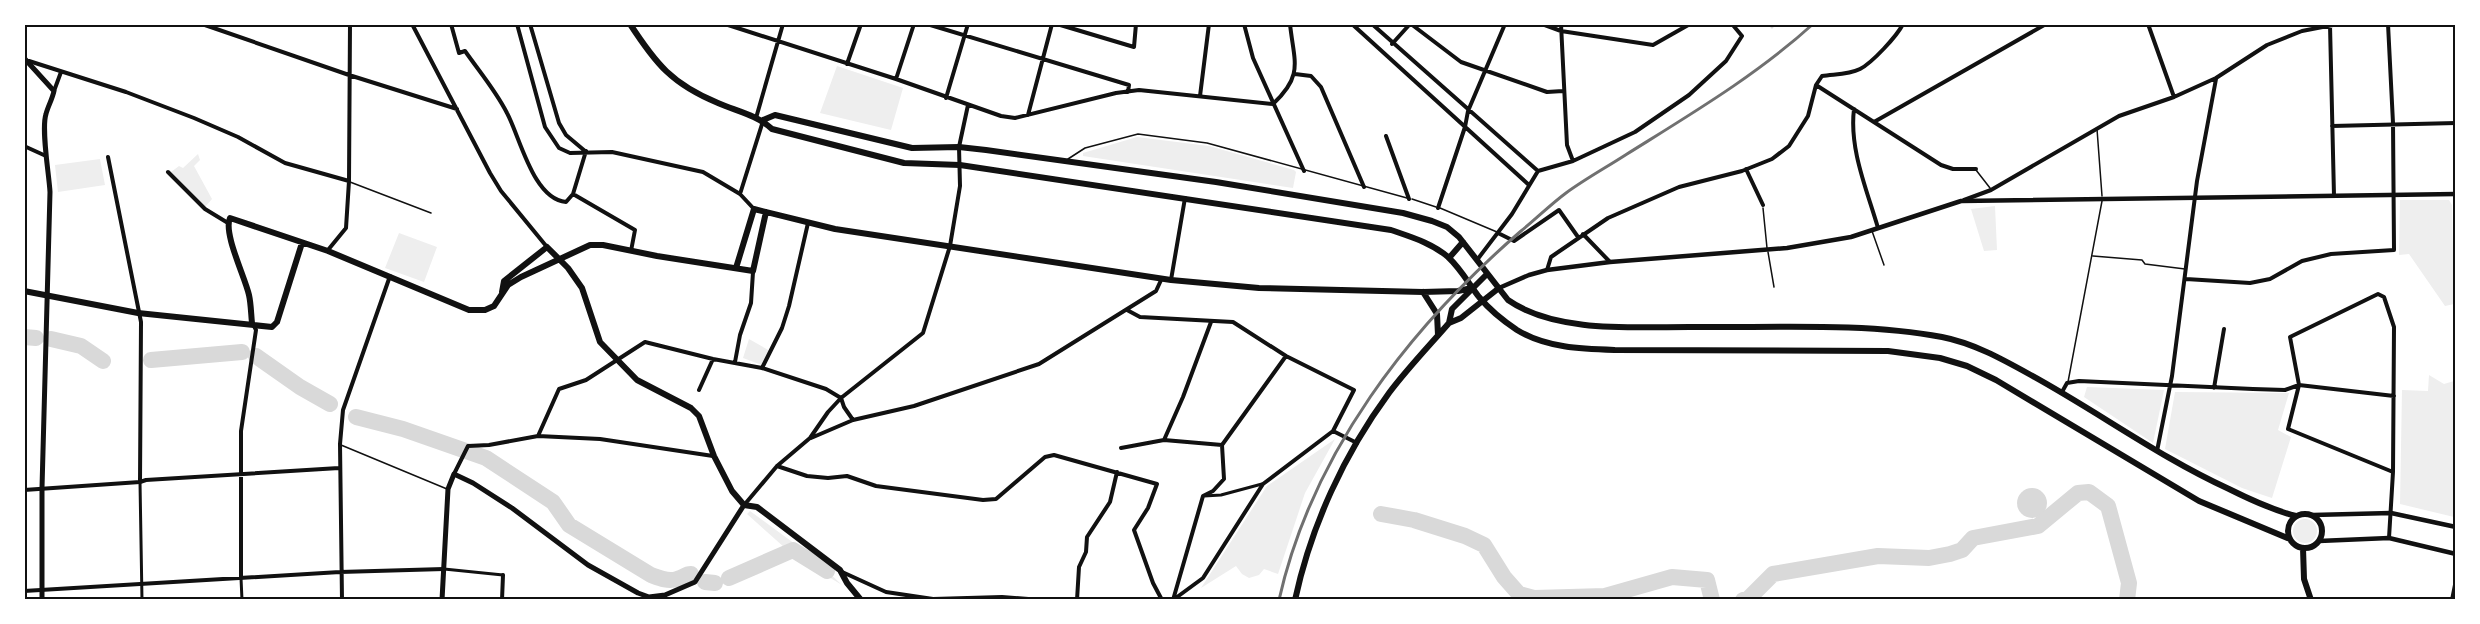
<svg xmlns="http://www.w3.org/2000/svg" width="2480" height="624" viewBox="0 0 2480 624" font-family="'DejaVu Sans',sans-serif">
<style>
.green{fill:#eee}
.water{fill:#d9d9d9}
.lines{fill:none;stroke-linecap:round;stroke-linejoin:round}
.stream{stroke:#d9d9d9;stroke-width:3}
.river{stroke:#d9d9d9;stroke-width:16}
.service{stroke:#111;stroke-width:1.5}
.pedestrian{stroke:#111;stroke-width:3}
.minor{stroke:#111;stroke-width:4}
.tertiary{stroke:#111;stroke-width:4.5}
.secondary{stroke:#111;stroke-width:5}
.primary{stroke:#111;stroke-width:6}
.trunk{stroke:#111;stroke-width:6}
.rail{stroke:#707070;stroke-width:3}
.neatline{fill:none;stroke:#111;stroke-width:2}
</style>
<rect width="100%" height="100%" fill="#fff"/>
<path class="green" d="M837 66 903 88 891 130 820 113Z
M1137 137 1209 146 1294 170 1296 172 1293 188 1083 156V153Z
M198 154 200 160 194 166 212 199 205 207 171 172 179 166 183 168Z
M100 159 105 185 58 192 55 165Z
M2400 200H2449L2452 205 2454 304 2445 306 2409 254 2399 255Z
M1995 206 1997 250 1984 251 1971 209Z
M399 233 437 247 424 282 385 268Z
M749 339 770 351 765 366 743 358Z
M2429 375 2444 384 2454 381V517L2400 504 2402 390 2428 391Z
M2087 387 2164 390 2153 443 2084 397Z
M2175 392 2289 393 2278 430 2291 437 2272 498 2242 488 2165 449Z
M1335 439 1305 493 1278 574 1264 569 1259 575 1249 578 1242 574 1236 566 1201 588 1267 486Z
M750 511 810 555 842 585 794 556 747 514Z
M2293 531a12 12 0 1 1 24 0a12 12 0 1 1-24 0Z"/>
<path class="water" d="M2017 503a15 15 0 1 1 30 0a15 15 0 1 1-30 0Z"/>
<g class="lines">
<path class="stream" d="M1772 27 1773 24"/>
<path class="river" d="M24 337 36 338
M51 339 81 346 103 361
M256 356 300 387 330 404
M151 360 242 352
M356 417 403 429 486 458 553 502 569 525 651 575C659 578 668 582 677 579 683 578 685 574 691 574
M1381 514 1414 520 1465 536 1484 545 1504 577 1519 594 1534 598 1605 596 1672 577 1707 580 1712 600
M729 578 793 550 827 571
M705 582 715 583
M1743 600 1749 598 1773 574 1878 556 1929 558 1950 554 1962 550 1973 538 2038 526 2078 493 2089 492 2108 506 2129 583 2127 600"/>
<path class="service" d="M2097 129 2102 196
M1068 159 1085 148 1138 134 1207 143 1407 198
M1976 170 1990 188
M350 182 431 213
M1412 199 1436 207
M1440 208 1497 232
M1763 208 1767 248
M1872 231 1884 265
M1768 252 1774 287
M2093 256 2142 260 2145 264 2185 269
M2068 382 2102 201
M341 445 447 489"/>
<path class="pedestrian" d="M140 482 142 600
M1204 496 1221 495 1262 484
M444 569 503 575
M241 578 242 600"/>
<path class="minor" d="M202 24 349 75 457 109
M412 24 490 173 501 191 547 247
M451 24 459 53 465 51C479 71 496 91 507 113 520 137 533 199 566 202L573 194 635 230 631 251
M517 24 545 127 559 148 570 153 612 152 703 172 740 194 754 209
M530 24 559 123 566 135 585 151
M725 24 896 79 1001 116 1015 118 1116 93 1139 90 1273 104C1304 75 1294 62 1290 24
M927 24 1129 85 1128 92
M1057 24 1134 47 1136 24
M1244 24 1253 58 1304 171
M1352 24 1529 185
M1372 24 1538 171
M1411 24 1461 62 1547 92 1563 91
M1542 24 1561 31 1653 45 1690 24
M1561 24 1567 145 1573 161
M2148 24 2174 97
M2455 24 2456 77
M2330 25 2334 196
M1392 44 1410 24
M29 61 126 92 194 118 238 137 285 163 349 181
M847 64 861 24
M1295 74 1311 76 1321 87 1364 187
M896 79 914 24
M1816 85 1941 165 1953 169H1976
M54 91 61 72
M1200 96 1209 24
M946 98 968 24
M1854 109C1849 149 1867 190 1878 228
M1028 115 1052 24
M756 118 783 24
M1874 122 2046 24
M2332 126 2456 123
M1386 136 1409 199
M24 146 46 156
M108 157 141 322 140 482
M1746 169 1763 205
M168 172 205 209 228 223
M573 194 586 151
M740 194 763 121
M1964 200 1991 190 2119 116 2174 97 2216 78 2267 45 2302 31 2338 24
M1438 208 1465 127 1468 111 1505 24
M1498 233 1514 241 1559 210 1578 237
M1583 234 1610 262
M328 250 346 228 349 181 350 24
M1477 260 1512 214 1538 171 1573 161 1635 132 1689 95 1726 61 1742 36 1732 24
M1547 270 1551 257 1608 218 1679 187 1742 171 1772 159 1789 146 1808 116 1816 85 1822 76C1834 74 1848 75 1860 69 1872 63 1897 36 1903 24
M2186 279 2250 283 2270 279 2302 261 2331 254 2394 250 2393 123 2388 24
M1171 280 1185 198
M1127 310 1140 317 1233 322 1286 356 1354 390 1333 431 1263 484 1203 578 1173 600
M735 362 740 335 751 303 753 272
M762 368 782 328 789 306 808 223
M2214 388 2224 329
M699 390 713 359
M2062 392 2067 383 2079 381 2253 389 2285 390 2299 385 2394 396
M1333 431 1357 443
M538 436 600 439 713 456
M811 438 853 420 914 406 1039 364 1156 291 1162 278
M1164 440 1183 397 1211 322
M1121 448 1164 440 1222 445
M2157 451 2172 376 2197 181 2216 79
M777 466 807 476 828 478 847 476 876 486 983 500 996 499 1045 457 1054 455 1157 484 1148 508 1134 530 1153 583 1162 600
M454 474 468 446 489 445 538 436 559 389 586 380 645 342 713 359 762 368 826 389 841 398 844 407 853 420
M24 490 140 482 146 480 339 468
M745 504 777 466 810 438 828 412 841 398 923 333 950 246 960 186 959 147 968 105
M2389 538 2393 472 2394 327 2384 297 2378 294 2290 337 2299 385 2288 429 2393 472
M840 571 886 592 933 599 1002 597 1041 600
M241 578V431L256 330 253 324
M24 591 340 572 444 569
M342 600 340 444 343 410 390 276
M502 600 503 575
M1077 600 1079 567 1086 552 1087 537 1110 502 1117 472
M1173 600 1203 496 1213 491 1224 479 1222 445 1286 356
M2452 600 2456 580"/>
<path class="tertiary" d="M1499 288 1529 275 1547 270 1610 262 1787 248 1851 237 1961 201 2456 194
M2313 515 2391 513 2456 527
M2319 541 2389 538 2456 554"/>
<path class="secondary" d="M24 58 54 91C52 100 48 106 46 114 41 129 49 174 50 192L42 488V600
M442 600 448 489 454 474 473 483 512 508 588 565 638 593 649 597 665 595 695 582 744 505"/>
<path class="primary" d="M736 268 754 209 835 229 1171 280 1259 288 1423 292 1458 291 1472 288
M24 291 138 313 272 327 277 322 302 243
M502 292 504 281 547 247 568 268 582 288 600 342 637 380 691 408 699 416 714 456 732 491 744 505 757 507 840 570 847 583 861 600
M1423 292 1437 314 1438 335
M252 323C251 314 251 304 249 295 245 277 223 233 230 218L328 251 469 310H485L494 306 508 285 521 277 590 245H603L657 256 753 271 766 212
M1449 323 1452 309 1487 274
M1295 600C1311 526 1344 454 1389 393 1407 369 1429 346 1449 323L1461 318 1499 288"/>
<path class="trunk" d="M630 24C656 64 672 84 718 103 736 111 757 115 772 129L904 163 960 165 1391 230C1411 237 1432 243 1448 257 1461 269 1469 284 1479 297 1489 309 1505 322 1517 330 1546 348 1582 349 1615 350L1888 351 1940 358 1967 366 1996 380 2199 501 2290 539
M763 120 775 115 912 148 959 147 986 150 1216 182 1403 213 1432 221 1447 227 1459 237 1508 300C1555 333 1634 327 1689 327 1771 328 1862 322 1942 337 1973 343 2002 359 2029 374 2097 411 2159 457 2229 489 2251 500 2272 510 2296 516
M1449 258 1463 242
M2288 531a17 17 0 1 1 34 0a17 17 0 1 1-34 0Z
M2303 548 2304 579 2311 600"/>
<path class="rail" d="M1279 600C1312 453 1409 328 1521 231 1536 219 1551 204 1566 193 1585 179 1607 167 1627 154 1691 114 1757 75 1813 24"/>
</g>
<rect width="2480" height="624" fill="none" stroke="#ffffff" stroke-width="51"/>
<rect x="26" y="26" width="2428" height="572" class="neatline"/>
</svg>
